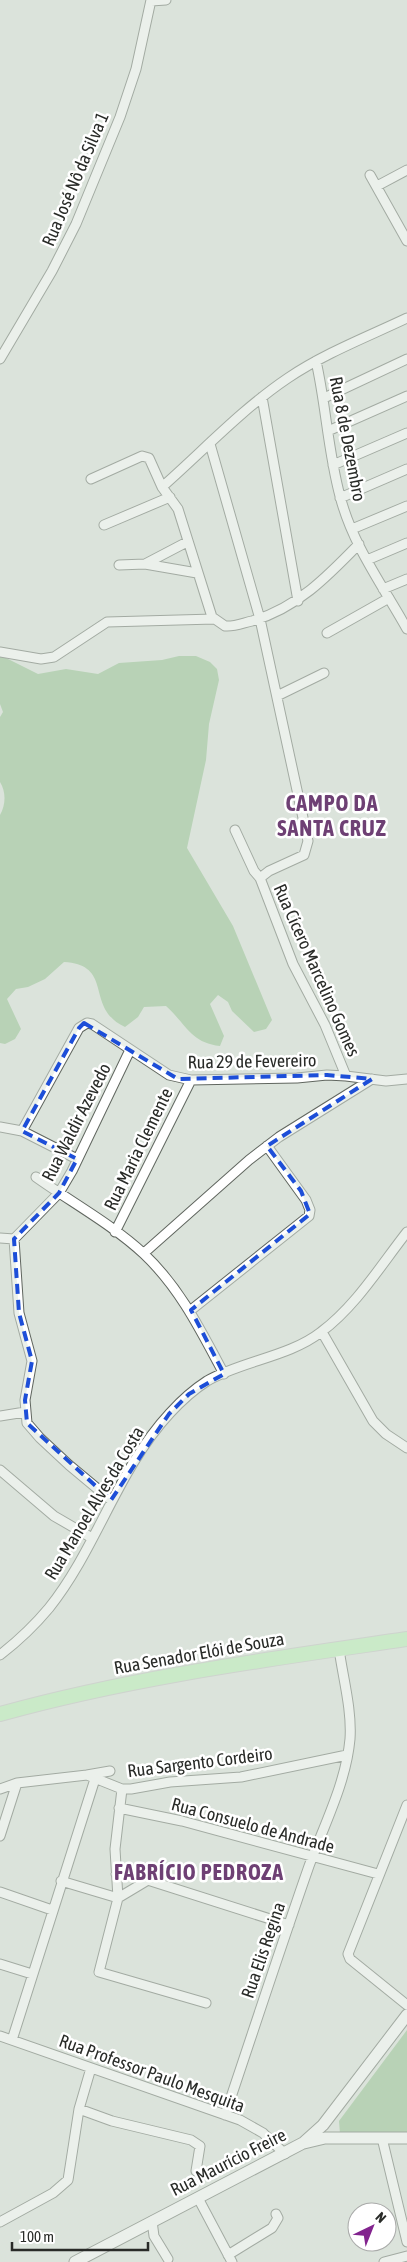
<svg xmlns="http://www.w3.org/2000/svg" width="407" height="2262" viewBox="0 0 407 2262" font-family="'Asap Condensed',sans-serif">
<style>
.green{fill:#8ebd8a}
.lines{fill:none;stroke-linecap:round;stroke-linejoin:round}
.minor-casing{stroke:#60665f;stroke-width:11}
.tertiary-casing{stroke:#60665f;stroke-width:13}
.primary-casing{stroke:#bfbfbe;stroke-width:16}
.minor{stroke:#fff;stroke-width:9}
.tertiary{stroke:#fff;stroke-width:11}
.primary{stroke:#b5f1b2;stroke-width:14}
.marked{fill:none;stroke:#1d4ed8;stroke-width:4;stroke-dasharray:10 6;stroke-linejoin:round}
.labels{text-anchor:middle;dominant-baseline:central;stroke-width:5;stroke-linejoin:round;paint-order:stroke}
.street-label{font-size:18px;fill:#292b28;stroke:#fff}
.district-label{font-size:22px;font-weight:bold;letter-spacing:1px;fill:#6e4074;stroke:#fff}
</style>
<rect width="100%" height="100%" fill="#dbe3db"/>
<path class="green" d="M0 655 38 674 66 669 98 674 119 663 162 660 179 656H196L210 662 217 669 219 680 209 724 206 760 187 848 233 926 272 1020 266 1029 254 1032 232 1011 228 1002 218 995 210 1004 224 1036 220 1046C191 1043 186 1024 166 1006L144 1007 138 1017 125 1027C84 1008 115 965 64 962L45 979 28 987 16 989 7 999 21 1029 15 1039 5 1044 0 1043V815C6 804 6 792 0 782V717L3 712 0 704Z
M407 2030V2135L340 2134 339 2121Z"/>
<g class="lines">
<g class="minor-casing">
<path id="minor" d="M151 1 166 0
M370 175 407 241
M377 186 407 170
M0 359 52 271 76 224 120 117 136 69 151 0
M316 361C326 405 328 452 340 496 352 544 383 586 407 629
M262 397 298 601
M324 398 407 359
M328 431 407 396
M210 444 260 619 308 841 304 855 269 871 260 878
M333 465 407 433
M91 479 142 456 149 458 162 487 178 509 212 617 225 626C234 627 243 623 252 621 297 608 327 577 359 544
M162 487C204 450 242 409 288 378 325 353 367 337 407 318
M340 498 407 469
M104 525 170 497
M352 529 407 506
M367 560 407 543
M145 564 187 542
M119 565 145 564 197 573
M383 589 407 579
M327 633 389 598
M0 652 41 659 54 657 107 622 214 619
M277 696 324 673
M235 830 254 871 260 878
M260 878 293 964 325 1025 346 1076
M0 1127 22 1131 77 1159
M22 1131 79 1028 87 1023 92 1024 169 1075 191 1080 297 1078 327 1075 346 1076 386 1081 407 1079
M36 1177C71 1202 113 1225 144 1254 180 1288 201 1331 224 1374
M115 1232 191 1080
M0 1238 14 1239 59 1193 72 1171 130 1050
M14 1239 19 1313 32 1361 25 1400 27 1423 40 1438 69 1465 111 1500
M144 1253 249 1160 279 1137 372 1079
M191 1310 309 1216 310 1210 306 1200 267 1146
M322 1332 373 1421 386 1434 407 1448
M0 1416 25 1412
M0 1470 54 1516 92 1538
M0 1655C18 1641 34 1626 49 1608 97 1548 117 1470 170 1413 181 1401 193 1390 207 1381 241 1361 289 1357 321 1332 356 1306 381 1265 407 1232
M87 1775 110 1771
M0 1789 17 1783 87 1775 122 1789H131L170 1782 241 1777 347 1755
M122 1789 115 1849 118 1898 99 1972 206 2003
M407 1805 348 1954 350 1959 407 2005
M119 1808 182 1821 378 1874
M0 1836 17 1783
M116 1874 135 1876 289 1925
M61 1881 118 1898 148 1880
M0 1892 52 1910
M0 1964 32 1974
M0 2036 240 2120 263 2133 285 2154
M12 2040 95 1779
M79 2109 112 2121 191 2140 200 2146 196 2171
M225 2115C253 2032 280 1949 309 1866 324 1825 346 1783 350 1739 352 1710 343 1678 339 1649
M382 2138 407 2242
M198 2198 232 2262
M152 2221 154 2236 168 2259
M0 2222 53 2193 68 2180 79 2109 91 2068
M228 2255 272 2228 278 2218 276 2214
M384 2262 407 2256"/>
</g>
<g class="tertiary-casing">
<path id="tertiary" d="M304 2143 325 2138H407
M75 2262 303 2143 323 2125 407 2015"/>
</g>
<g class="primary-casing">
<path id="primary" d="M0 1714C133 1677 271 1659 407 1639"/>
</g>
<use href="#minor" class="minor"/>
<use href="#tertiary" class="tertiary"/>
<use href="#primary" class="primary"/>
</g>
<path d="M0 0H407V2262H0ZM84 1023 178 1079 327 1075 372 1079 267 1146 301 1191 310 1214 191 1310 224 1374 189 1394 169 1414 111 1500 27 1423 25 1400 32 1361 19 1313 14 1239 59 1193 77 1159 22 1131 79 1028Z" fill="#dbe3db" fill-opacity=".55" fill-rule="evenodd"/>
<path class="marked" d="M84 1023 178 1079 327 1075 372 1079 267 1146 301 1191 310 1214 191 1310 224 1374 189 1394 169 1414 111 1500 27 1423 25 1400 32 1361 19 1313 14 1239 59 1193 77 1159 22 1131 79 1028Z"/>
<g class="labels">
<g class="street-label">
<text transform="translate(75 179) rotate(-67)">Rua José Nô da Silva 1</text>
<text transform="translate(348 439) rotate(79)">Rua 8 de Dezembro</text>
<text transform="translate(317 970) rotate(66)">Rua Cícero Marcelino Gomes</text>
<text transform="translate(252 1061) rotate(-1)">Rua 29 de Fevereiro</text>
<text transform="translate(76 1122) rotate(-63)">Rua Waldir Azevedo</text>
<text transform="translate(138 1149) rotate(-64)">Rua Maria Clemente</text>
<text transform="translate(94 1503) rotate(-59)">Rua Manoel Alves da Costa</text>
<text transform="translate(199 1653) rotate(-10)">Rua Senador Elói de Souza</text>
<text transform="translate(200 1762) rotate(-7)">Rua Sargento Cordeiro</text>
<text transform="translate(253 1825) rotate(15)">Rua Consuelo de Andrade</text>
<text transform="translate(263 1950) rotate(-71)">Rua Elis Regina</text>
<text transform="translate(152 2073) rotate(20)">Rua Professor Paulo Mesquita</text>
<text transform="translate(228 2162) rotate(-27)">Rua Maurício Freire</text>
</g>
<g class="district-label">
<text x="332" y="803">CAMPO DA<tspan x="332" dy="25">SANTA CRUZ</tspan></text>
<text x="199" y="1872">FABRÍCIO PEDROZA</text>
</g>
</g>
<g transform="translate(372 2227) rotate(43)"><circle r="24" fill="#ffffff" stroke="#a9aaa9"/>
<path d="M0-4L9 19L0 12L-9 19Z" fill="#82238e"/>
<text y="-8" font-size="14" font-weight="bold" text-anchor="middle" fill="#292b28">N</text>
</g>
<path d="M12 2242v8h136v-8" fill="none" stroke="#292b28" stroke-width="2.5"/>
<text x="20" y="2242" font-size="15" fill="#292b28" stroke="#ffffff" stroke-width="4" paint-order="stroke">100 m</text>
</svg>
